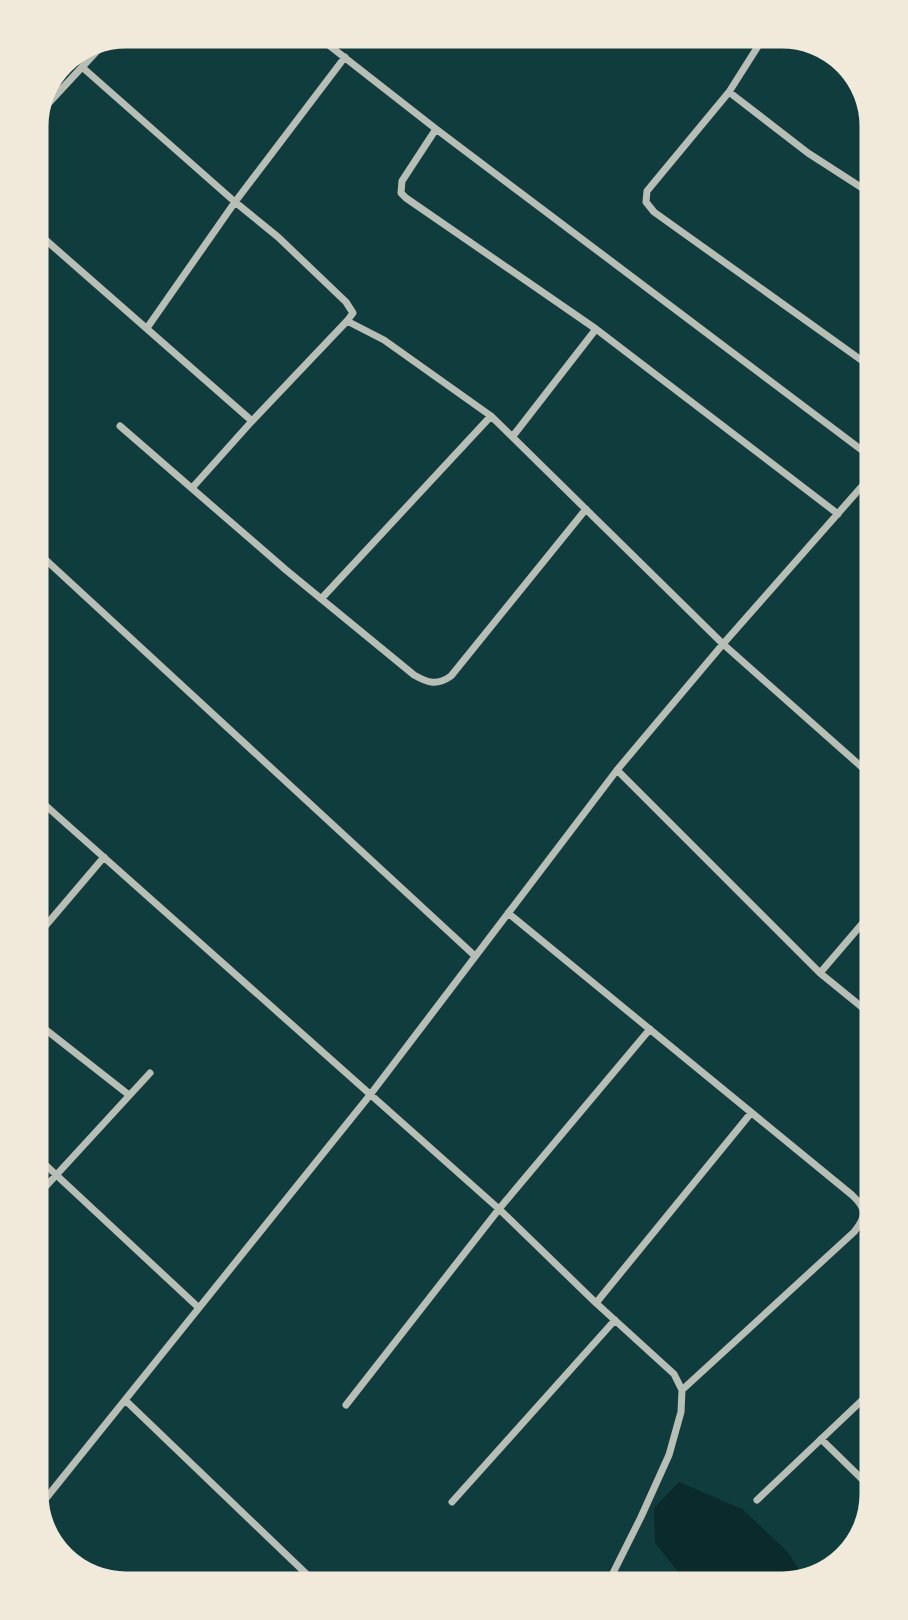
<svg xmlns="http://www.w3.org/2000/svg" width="908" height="1620" viewBox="0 0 908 1620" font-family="Manrope,sans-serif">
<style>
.water{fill:#0a2a2b}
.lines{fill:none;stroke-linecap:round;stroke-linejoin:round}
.minor{stroke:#b8beb3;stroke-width:7}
.rim{fill:none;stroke:#f1e9da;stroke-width:9}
</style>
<rect width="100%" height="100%" fill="#0f3d3e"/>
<path class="water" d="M619 32H661L635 47Z
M679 1482 742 1509 787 1551 806 1581 687 1583 655 1543 654 1508Z"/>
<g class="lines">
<path class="minor" d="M312 32 436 129 871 457
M767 32 729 92 647 191 646 202 654 212 871 367
M82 67 235 202 278 237 346 302 353 313 347 321 252 421 192 488
M729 92 808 153 870 193
M32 121 109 38
M436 129 402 181 401 193 406 198 596 329 838 514
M32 228 252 421
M347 321 384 340 491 416 723 644 873 777
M147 328 235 202 345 57
M120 426 286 570 414 675C428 683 437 686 451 676L586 509
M513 436 596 329
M34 549 475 956
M321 599 491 416
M617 770 820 973 874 1017
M35 796 499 1209 596 1303 674 1374 682 1390 681 1412 669 1455 641 1517 608 1583
M35 815 44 804
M508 913 852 1195C867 1209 867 1216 854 1232L682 1390
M36 937 104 857
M820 973 873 911
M36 1022 129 1095
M37 1157 198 1307
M37 1196 150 1073
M861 1203 875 1212
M596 1303 751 1113
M125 1400 319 1586
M346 1405 499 1209 650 1029
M821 1439 864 1481 876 1491
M757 1500 876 1387
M452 1502 615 1320
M39 1507 370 1095 617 770 723 644 871 476"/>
</g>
<path d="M0 0H908V1620H0ZM126 44H782A82 82 0 0 1 864 126V1494A82 82 0 0 1 782 1576H126A82 82 0 0 1 44 1494V126A82 82 0 0 1 126 44Z" fill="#f1e9da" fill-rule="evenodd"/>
<path class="rim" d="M126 44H782A82 82 0 0 1 864 126V1494A82 82 0 0 1 782 1576H126A82 82 0 0 1 44 1494V126A82 82 0 0 1 126 44Z"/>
</svg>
